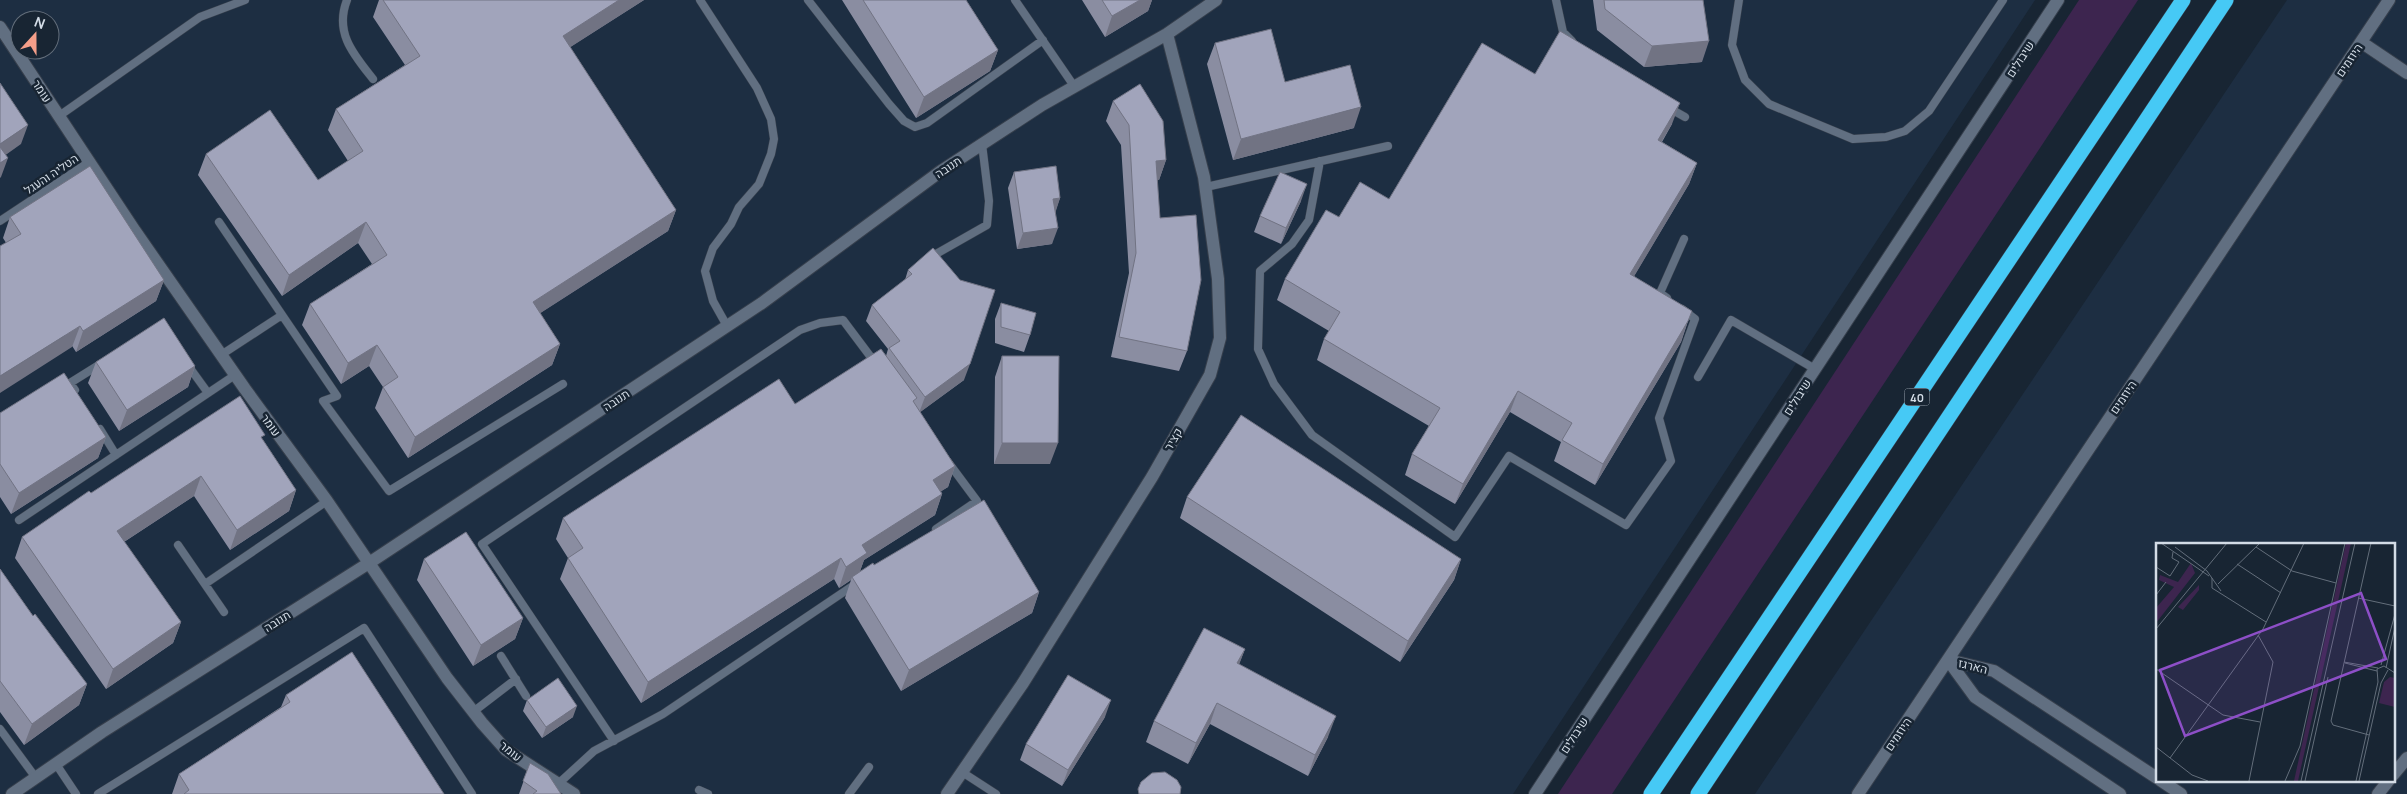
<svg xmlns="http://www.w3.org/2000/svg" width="2407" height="794" viewBox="0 0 2407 794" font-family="Manrope,Heebo,sans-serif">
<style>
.built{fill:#1d2e42;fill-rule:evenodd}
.green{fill:#3d254f}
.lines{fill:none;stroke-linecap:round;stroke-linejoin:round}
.lane-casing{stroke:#363f4c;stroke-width:9}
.street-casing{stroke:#363f4c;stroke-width:14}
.highway-casing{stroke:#363f4c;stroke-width:16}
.lane{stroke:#616f81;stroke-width:8}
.street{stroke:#616f81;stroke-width:12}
.highway{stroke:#46c9f5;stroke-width:15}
.wall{fill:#8a8da1}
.shaded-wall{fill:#717383}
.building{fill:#a1a4bb;stroke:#717383}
.labels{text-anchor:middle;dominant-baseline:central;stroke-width:5;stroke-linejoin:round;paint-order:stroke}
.shield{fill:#182533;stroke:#9ba5b0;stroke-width:1}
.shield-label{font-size:11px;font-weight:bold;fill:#d3dce6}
.street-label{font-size:12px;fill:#d3dce6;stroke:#182533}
.inset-road{fill:none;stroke:#636e7b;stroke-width:1}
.view{fill:#8d4fc7;fill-opacity:0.15;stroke:#8d4fc7;stroke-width:2.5}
.inset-edge{fill:none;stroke:#d3dce6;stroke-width:2.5}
</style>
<rect width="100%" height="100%" fill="#182533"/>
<path class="built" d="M0 0H2035L1513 794H0ZM20 20H50V50H20Z
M2287 0H2407V794H1755ZM2157 544H2393V780H2157Z"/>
<path class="green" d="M2079 0H2138L1612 794H1558Z"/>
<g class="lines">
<g class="lane-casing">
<path id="lane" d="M347 0C334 33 354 55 373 79
M700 0 757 88 771 119 774 139 771 154 759 184 739 207 731 224 713 248 705 271 713 301 727 326
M808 0 889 104 904 121 915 127 927 123 1043 40
M1015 0 1074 86
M1556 0 1563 32 1572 41
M1739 0 1732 45 1745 80 1769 104 1853 139 1886 137 1905 131 1929 111 2003 0
M1669 108 1685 117
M59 116 200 17 245 0
M1320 161 1309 220 1292 244 1260 271 1258 349 1274 384 1312 435 1455 537 1509 456 1626 525 1671 461 1659 418 1695 319 1682 309
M1206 187 1388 146
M0 221 89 162
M219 222 337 396 323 401 389 491 563 384
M929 258 987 225 989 201 982 144
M1667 298 1660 293 1684 239
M221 355 282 315
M187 364 208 393
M1698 377 1731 320 1815 369
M75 390 70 383 102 363
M100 429 116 455
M19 520 235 375
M936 529 977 501 948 462
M178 545 224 612
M205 584 327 501
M501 656 526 696
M473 712 516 679
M0 729 36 778
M614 741 482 544 800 330 820 323 843 320 876 364
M56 764 76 794
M962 772 996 794
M558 784 594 751 663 714 857 583
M699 790 708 794
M98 794 364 628 472 794
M849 794 869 767"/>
</g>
<g class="street-casing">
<path id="street" d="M0 27 135 231 245 389 327 501 447 678 482 723 506 750 574 794
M2361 42 2407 73
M1948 660 1994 671 2157 778
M1948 660 1975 697 2120 794
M2393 775 2407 758
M2160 780 2181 794
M12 794 102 732 369 563 762 303 941 171 1042 105 1167 34 1216 0
M947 794 1023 683 1152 477 1210 375 1220 338 1218 279 1204 177 1167 34
M1535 794 2058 0
M1858 794 2389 0
M2378 794 2389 780"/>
</g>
<g class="highway-casing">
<path id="highway" d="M1651 794 2183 0
M1698 794 2226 0"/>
</g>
<use href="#lane" class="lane"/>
<use href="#street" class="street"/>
<use href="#highway" class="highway"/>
</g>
<path class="wall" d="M379 0H644L570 47 676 210 668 231 540 313 560 344 552 365 408 458 375 408 383 387 369 366 341 384 302 325 310 304 372 264 358 243 282 296 198 175 206 154 318 180 348 161 328 130 336 109 405 65 373 17Z
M842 0H966L998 50 990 71 916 118Z
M1082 0H1152L1148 11 1105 37Z
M1593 0H1703L1702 62 1644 67 1597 30Z
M1215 43 1285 82 1354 128 1233 160 1207 64Z
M1535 74 1672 124 1662 142 1697 163 1689 184 1634 276 1688 321 1681 342 1595 485 1554 461 1561 442 1510 412 1455 504 1405 475 1412 454 1429 426 1317 360 1324 339 1329 331 1277 300 1285 279 1339 217 1389 199Z
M1113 101 1166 160 1159 180H1157L1160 218 1187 351 1179 371 1111 357 1129 273 1121 145 1106 121Z
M1014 172 1060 198 1055 212 1052 244 1017 249 1008 188Z
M1301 201 1281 244 1254 232 1260 216Z
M10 217 164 280 156 301 76 352 3 238Z
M908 270 960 280 964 380 920 412 955 466 948 487 941 491 942 494 935 515 864 560 860 571 874 565 1039 592 1032 613 901 691 845 598 851 580 839 588 834 579 641 703 560 579 568 558 556 539 563 518 795 404 886 356 888 349 866 321 872 305 905 280Z
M1001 303 1030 335 1024 352 995 343V319Z
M1002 356 1050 464H994L995 377Z
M96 362 195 366 188 387 119 431 88 383Z
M0 413 106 437 98 458 11 514 0 497Z
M263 440 296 490 289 511 230 550 194 496 124 542 181 622 173 643 106 689 15 558 22 537 91 493Z
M1187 497 1461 559 1454 580 1400 662 1180 518Z
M424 559 523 618 515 639 473 666 417 580Z
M0 569 33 616 87 684 79 705 24 745 0 712Z
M1245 649 1239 664 1328 737 1308 776 1210 724 1188 764 1146 742 1154 721Z
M286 695 444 794H172L179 774 281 707Z
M527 700 573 717 542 738 523 711Z
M1105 717 1062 786 1020 760 1026 744Z
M530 763 561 794H519Z"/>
<path class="shaded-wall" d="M619 0H644L555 57 563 36Z
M1140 0H1152L1148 11 1105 37 1112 16Z
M1709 41 1702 62 1644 67 1652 46Z
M998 50 990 71 916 118 924 97Z
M1680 103 1672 124 1650 161 1658 140Z
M1361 107 1354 128 1233 160 1241 139Z
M28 125 21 144 0 159V144Z
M8 158 1 177 0 178V163Z
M1166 160 1159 180 1148 181 1156 161Z
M1697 163 1689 184 1623 295 1630 274Z
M1307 184 1301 201 1281 244 1286 228Z
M1060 198 1055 214 1053 199Z
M676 210 668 231 525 323 533 302Z
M366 222 358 243 282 296 289 275Z
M1058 228 1052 244 1017 249 1023 233Z
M164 280 156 301 76 352 83 331Z
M1688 321 1681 342 1595 485 1603 464Z
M80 326 72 347 0 393V376Z
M560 344 552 365 408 458 415 437Z
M377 345 369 366 341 384 348 363Z
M970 364 964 380 919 413 925 397Z
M195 366 188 387 119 431 127 410Z
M1518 391 1510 412 1455 504 1463 484Z
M106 437 98 458 11 514 19 493Z
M1002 443H1058L1050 464H994Z
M955 466 948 487 926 501 933 480Z
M201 476 194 496 110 551 117 531Z
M296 490 289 511 230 550 237 530Z
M942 494 935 515 864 560 859 574 852 577 851 580 839 588 846 567 862 545Z
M841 558 834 579 641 703 648 682Z
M1461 559 1454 580 1400 662 1408 641Z
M1039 592 1032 613 901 691 909 670Z
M523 618 515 639 473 666 481 645Z
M181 622 173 643 106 689 113 669Z
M1245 649 1237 670V663Z
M87 684 79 705 24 745 32 724Z
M1111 700 1105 717 1062 786 1068 770Z
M1217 703 1210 724 1188 764 1196 743Z
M577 706 573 717 542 738 546 727Z
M1336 716 1328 737 1308 776 1315 755Z"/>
<path class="building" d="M383 0H619L563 36 676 210 533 302 560 344 415 437 383 387 398 377 377 345 348 363 310 304 387 255 366 222 289 275 206 154 270 110 318 180 363 151 336 109 420 56Z
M863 0H966L998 50 924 97Z
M1102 0H1140L1112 16Z
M1604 0H1703L1709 41 1652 46 1605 9Z
M1271 29 1285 82 1350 65 1361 107 1241 139 1215 43Z
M1560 31 1680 103 1658 140 1697 163 1630 274 1692 311 1688 321 1603 464 1562 440 1572 423 1518 391 1463 484 1412 454 1440 408 1324 339 1340 312 1285 279 1326 210 1339 217 1360 182 1389 199 1482 43 1535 74Z
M0 83 28 125 0 144Z
M1140 84 1163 121 1166 160 1156 161 1160 218 1196 215 1201 280 1187 351 1119 337 1136 253 1129 125 1113 101Z
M0 147 8 158 0 163Z
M90 166 164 280 83 331 80 326 0 376V246L21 234 10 217Z
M1056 166 1060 198 1053 199 1058 228 1023 233 1014 172Z
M1280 172 1307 184 1286 228 1260 216Z
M933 248 960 280 995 290 970 364 925 397 889 348 900 341 872 305 912 274 908 270Z
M1001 303 1036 313 1030 335 1001 327Z
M164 318 195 366 127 410 96 362Z
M881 349 917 398 913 401 955 466 933 480 942 494 862 545 867 553 846 567 841 558 648 682 568 558 583 548 563 518 779 379 795 404Z
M1002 356H1059L1058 443H1002Z
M64 373 106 437 19 493 0 464V413Z
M240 396 265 435 261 437 296 490 237 530 201 476 117 531 181 622 113 669 22 537 89 491 91 493Z
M1241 415 1461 559 1408 641 1187 497Z
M984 500 1039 592 909 670 852 577 873 563 874 565Z
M466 532 523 618 481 645 424 559Z
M0 569 33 616 35 614 87 684 32 724 0 681Z
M1204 628 1245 649 1237 663 1336 716 1315 755 1217 703 1196 743 1154 721Z
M352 652 444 794H184L189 790 179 774 290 702 286 695Z
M1068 675 1111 700 1068 770 1026 744Z
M558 678 577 706 546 727 527 700Z
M530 763 548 774 561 794H533L537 791 523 781Z
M1165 772 1177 780 1181 787 1180 794H1139L1138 789 1141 782 1152 773Z"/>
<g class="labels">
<rect class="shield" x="1904.5" y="388.5" width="25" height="17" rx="4"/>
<g class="shield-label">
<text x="1917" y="397">40</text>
</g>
<g class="street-label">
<text transform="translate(2020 59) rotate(-57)">שיבולים</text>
<text transform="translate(2349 60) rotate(-56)">היוזמים</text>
<text transform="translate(42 91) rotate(57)">עומר</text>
<text transform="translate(948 167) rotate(-34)">תנובה</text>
<text transform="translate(51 174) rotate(-34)">הטליה והעגל</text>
<text transform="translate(1797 397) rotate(-57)">שיבולים</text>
<text transform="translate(2123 397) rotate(-56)">היוזמים</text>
<text transform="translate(616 400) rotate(-34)">תנובה</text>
<text transform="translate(271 425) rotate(54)">עומר</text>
<text transform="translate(1173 439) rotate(-60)">קציר</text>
<text transform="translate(277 621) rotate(-32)">תנובה</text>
<text transform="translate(1973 666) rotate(14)">הארגז</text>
<text transform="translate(1898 734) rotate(-56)">היוזמים</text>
<text transform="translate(1574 735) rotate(-57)">שיבולים</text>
<text transform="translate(511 751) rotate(39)">עומר</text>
</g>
</g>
<g transform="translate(2156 543)">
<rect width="239" height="239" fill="#182533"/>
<path d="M190 0H195L142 238H138ZM35 20 39 30 0 80V65L18 44 3 37 4 32 22 39ZM43 42V47L27 67 22 64ZM234 134 239 135V164L223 160 228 139Z" fill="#3d254f"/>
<path class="inset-road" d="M5 0 53 33M19 4 51 28 65 48M100 4 136 28 180 40M81 21 125 50M0 24 14 33 23 19 16 15 17 9M56 35V45L110 79M62 41 104 0M0 52 10 39M202 55 239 63M0 86 71 0M188 119 222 125M189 120 221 128M225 122 239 71M230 125 239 84M0 126 67 172 104 179M213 192 177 182 175 178 215 0M0 204 36 232 52 238M14 215 107 86 148 0M93 238 117 119 102 92M129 238 144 203 189 0M145 238 199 0M149 238 172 134M200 238 222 139 221 126 228 123 239 130M203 238 225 140 232 127"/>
<path class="view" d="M205 50 230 116 29 193 4 127Z"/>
<rect width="239" height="239" class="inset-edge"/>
</g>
<g transform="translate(35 35) rotate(21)"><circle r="24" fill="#182533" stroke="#636e7b"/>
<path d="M0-4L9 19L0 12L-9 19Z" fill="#f49e89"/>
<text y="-8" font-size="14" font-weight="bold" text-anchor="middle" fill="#d3dce6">N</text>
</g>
</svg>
